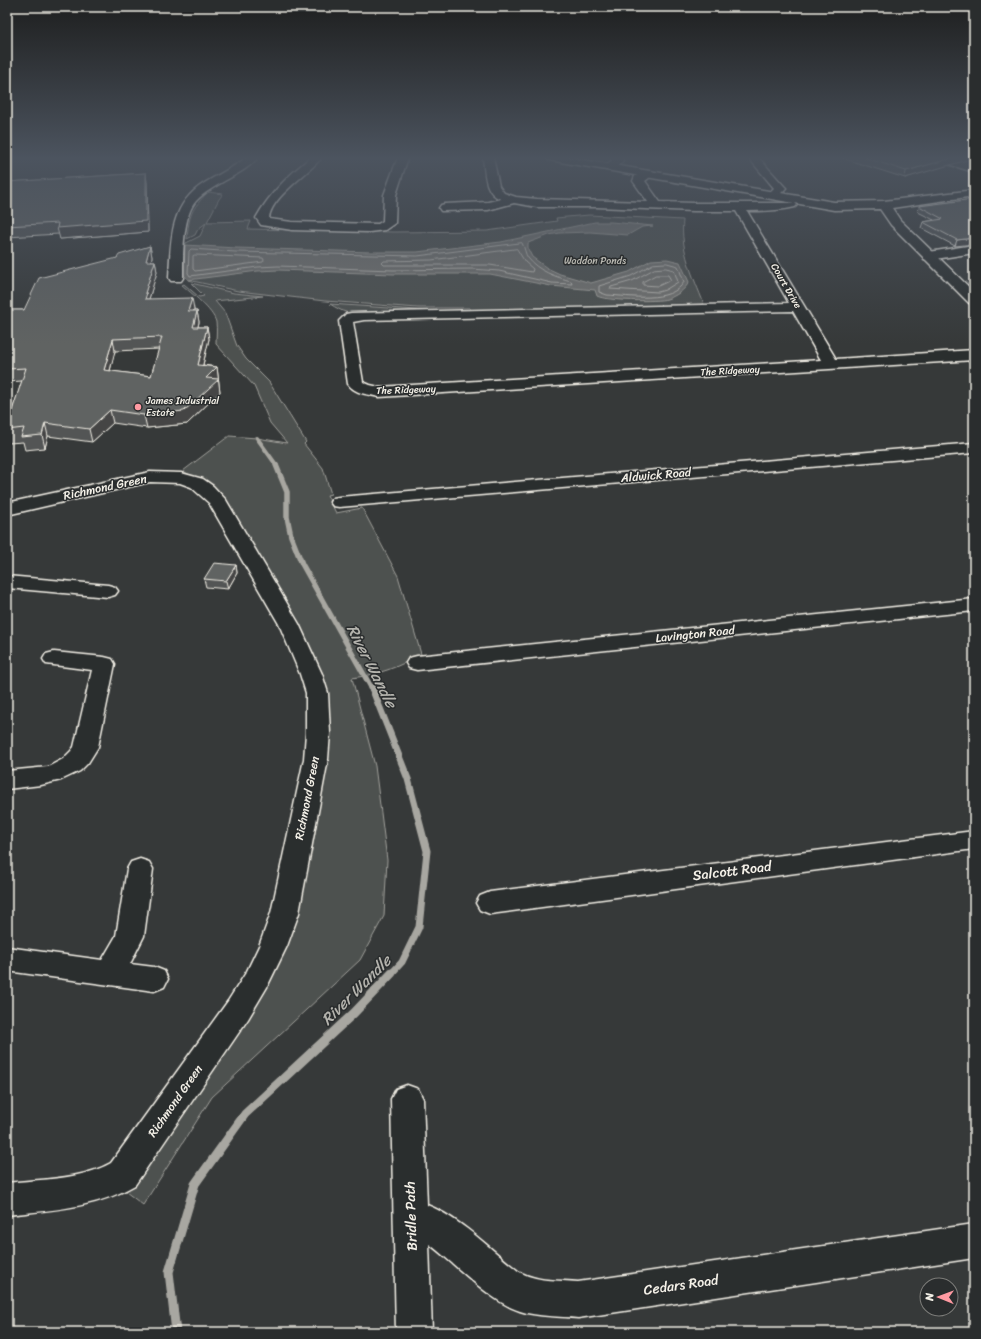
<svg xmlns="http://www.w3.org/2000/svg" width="981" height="1339" viewBox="0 0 981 1339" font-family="Sriracha,sans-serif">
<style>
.green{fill:#4e514f;stroke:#a1a19c}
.water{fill:#757572;stroke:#a8a7a1}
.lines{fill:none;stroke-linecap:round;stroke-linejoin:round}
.shore{stroke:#c1bfb9;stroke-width:1}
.stream-far3{stroke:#a8a7a1;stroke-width:4}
.stream-far2{stroke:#a8a7a1;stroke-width:5.5}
.stream-far1{stroke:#a8a7a1;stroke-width:7}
.stream{stroke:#a8a7a1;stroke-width:9}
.minor-casing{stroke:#f4f1e8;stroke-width:3}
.highway-casing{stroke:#f4f1e8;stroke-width:3}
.minor{fill:#2a2d2e;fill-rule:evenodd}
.highway{fill:#2a2d2e;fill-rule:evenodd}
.rail{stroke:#f4f1e8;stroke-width:1.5}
.wall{fill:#535554;stroke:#f4f1e8;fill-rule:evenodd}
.shaded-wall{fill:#444545;stroke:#f4f1e8}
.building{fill:#616362;stroke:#f4f1e8;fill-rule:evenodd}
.poi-dot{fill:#ff9aa2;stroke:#2a2d2e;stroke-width:1.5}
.labels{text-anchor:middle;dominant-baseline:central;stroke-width:3;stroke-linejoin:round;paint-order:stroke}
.far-park-label{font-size:10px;fill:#bab9b2;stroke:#2a2d2e}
.far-street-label{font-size:10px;fill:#f4f1e8;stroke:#2a2d2e}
.far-poi-label{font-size:10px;fill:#f4f1e8;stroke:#2a2d2e;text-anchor:start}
.street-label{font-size:12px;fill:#f4f1e8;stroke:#2a2d2e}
.near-street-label{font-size:14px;fill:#f4f1e8;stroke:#2a2d2e}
.near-water-label{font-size:16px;font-style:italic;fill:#b4b3ad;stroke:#2a2d2e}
</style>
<rect width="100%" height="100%" fill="#363939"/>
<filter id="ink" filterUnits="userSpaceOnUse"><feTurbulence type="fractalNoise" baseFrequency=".025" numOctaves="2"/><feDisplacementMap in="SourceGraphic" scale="8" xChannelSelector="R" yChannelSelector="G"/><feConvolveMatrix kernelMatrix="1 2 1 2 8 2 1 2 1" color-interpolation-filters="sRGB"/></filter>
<g filter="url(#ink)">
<path class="green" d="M208 192 223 194 219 199 207 222 251 221 248 229 394 232 487 231 557 221 556 218 589 215 683 220C680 250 693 276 704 304L470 311V308H418L325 301 238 291 188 280 184 275 185 245 186 243 200 236 206 223 198 229 195 235 187 239C189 215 191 210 208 192Z
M191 283 234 293 263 296 215 301 225 313 237 346 246 359 269 382 306 442 304 444 323 468 331 494 327 495 336 513 362 508 398 576 421 654C397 668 380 674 352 678L375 766 387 860 384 916 360 960 212 1097 143 1205 126 1192 256 1002 320 688 210 486 183 471 229 436 257 438 287 443 270 423 254 386 216 344C216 337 217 329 216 322 213 310 191 293 182 285L184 284 199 297 204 296Z
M330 304 417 310 455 311 365 313C349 315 343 312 330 304Z"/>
<path class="water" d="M595 222H611L653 226 642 227 628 235 590 232 560 233 549 235 528 243V249L532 257 547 268 560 274 591 283 629 272 651 260 667 259 680 262 689 282C685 290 676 296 667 299 657 302 606 301 597 296L595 290 551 286 490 274H393L278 270 258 271 188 280 184 275 185 245 236 248 371 252H417L501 242Z"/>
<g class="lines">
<path class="shore" d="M522 243C525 248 525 254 528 258 538 271 556 277 571 281L572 284 552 283 499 271 472 269 393 270 278 266 258 267 190 276 188 273 189 251 191 249 236 252 417 256Z
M517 249 525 262 533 269 532 272 490 265H384L382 263 384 261 431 260Z
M195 255 263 258 264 260 263 262 195 271 193 269V256Z
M667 263 678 266 684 282C671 304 629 296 607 295L599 292V286L631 276 653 264Z
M666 268 674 270 678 282 665 290 658 292 610 289 611 287 632 281 654 269Z
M656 275H668L671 280 658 286 643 285V282Z"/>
<path class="stream-far3" d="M257 438 277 466"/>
<path class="stream-far2" d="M276 465 287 492V517L291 536 302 564 372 689"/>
<path class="stream-far1" d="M372 688 408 779 427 851 419 927 402 962 391 974"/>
<path class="stream" d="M176 1332 169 1272 195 1184 245 1114 354 1013 392 973"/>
<g class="minor-casing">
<path id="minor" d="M247 157H258C251 167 237 174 226 180 216 186 204 192 196 201 182 216 183 258 183 278L181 281H171L169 278C171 242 169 206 203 184 217 175 233 168 247 157Z
M311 157H322C311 172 269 198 269 219L292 222 378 224 383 221 384 195 398 157H408L396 195 395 223 385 230 369 232 292 230 261 225 256 218C270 193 289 175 311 157Z
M483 157H493L499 186 504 193 516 197 537 199 648 202 633 181 635 176 648 171 654 174 645 181 660 202 694 203H795L797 205 795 207C779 211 763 211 747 211L836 359 974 350V360L379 397C368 394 355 394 348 384L339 321 346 314 351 313 789 303 736 211H694L597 207H537L514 203 488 210 441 211 439 208 441 205 445 204 488 202 501 199C484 193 485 173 483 157ZM793 311 821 360 379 387 370 385 363 382 353 322 364 320Z
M611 157H621L623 161 614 169H606L605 167 612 160Z
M748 157H758L784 186 786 188 777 197H769L767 195 774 188Z
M974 245V253L929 260 924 259 923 256 924 253 929 252Z
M974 443V453L339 507 333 506 330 502 333 498 339 497Z
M150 472 181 473 203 479 213 486 226 500 299 624 322 674 328 693 330 733 328 759 299 913 287 946 267 987 248 1019 135 1185C96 1208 51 1210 7 1215V1183C41 1179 81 1180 111 1163L228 1001 247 971 259 946 271 913 304 759 306 733V693L300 674 279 624 209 503 191 487 180 483 150 482 7 515V503Z
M7 576 108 585 115 587 118 591 115 595 108 597 7 588Z
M974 599V611L417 670 409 668 406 663 409 658 417 656Z
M54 652 104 657 112 659 115 664 98 747 88 763 80 771 61 780 41 785 7 789V771L48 767 63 759 71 751 74 747 92 670 46 664 43 659 46 654Z
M974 831V849L490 914 480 910 476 903 480 896 490 892Z
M140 859 149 862 153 869 144 936 130 964 154 967 164 971 168 979 164 987 154 991 7 971V947L102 960 116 936 127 869 131 862Z
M407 1085 418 1089 423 1099 427 1205C460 1218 490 1249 518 1271 535 1282 558 1280 578 1282L974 1224V1258L578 1318C559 1316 538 1317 520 1311 490 1302 455 1263 429 1244L432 1332H396L391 1099 396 1089Z"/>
</g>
<g class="highway-casing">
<path id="highway" d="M544 157H566L834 202 884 201 974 190V196L892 208 900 220 974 292V304L969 303 891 225 880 209 834 210 549 160Z"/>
</g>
<use href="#minor" class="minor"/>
<use href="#highway" class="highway"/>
<path class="rail" d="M923 157 974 173"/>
</g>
<path class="wall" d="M839 157H974L905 178Z
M146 173 147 183 148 232 60 239 59 234 7 237V182Z
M974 199 955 246 921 228 923 222 934 220 918 212 919 206Z
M150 246 152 257 151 261H155L157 272 149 299 194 309V311H197L199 322 198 327H207L209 339 203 365 217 367 220 392 187 424 147 428 113 423 92 442 48 436 45 448 25 450 23 442 9 443 7 434V426L22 381 7 382V310H24L117 258ZM159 349 151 376 110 371 115 351Z
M236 565 237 573 228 589 206 587 204 579Z"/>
<path class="shaded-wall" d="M956 157H974V158L905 178 906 171Z
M146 173 147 183 148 232 60 239 57 228Z
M974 238V244L955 246 957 240Z
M150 246 152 257 148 272 146 261Z
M155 261 157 272 149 299H145V293Z
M192 298 194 309 190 323 188 311Z
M197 311 199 322 195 339 193 327Z
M207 327 209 339 200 377 198 365Z
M113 339 115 351 107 382 104 370Z
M217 367 220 392 187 424 147 428 144 415 206 378Z
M110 410 113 423 92 442 89 429Z
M45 423 48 436 45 448 42 435Z
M236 565 237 573 228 589 226 581Z"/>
<path class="building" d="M863 157H956L906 171Z
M146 173V221L57 228 58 223 7 226V182Z
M974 199V238L957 240 923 222 943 219 919 206Z
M150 246 146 261H155L145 293H147L145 299 192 298 188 311H197L193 327H207L198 365 217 367 206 378 219 379 184 411 144 415 110 410 89 429 45 423 42 435 21 437 24 428 7 430V426L26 368 7 369V310H24L39 278 117 258 119 255ZM162 337 151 376 104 370 113 339Z
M214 563 236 565 226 581 204 579Z"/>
</g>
<linearGradient id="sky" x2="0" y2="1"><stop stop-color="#1e1f1f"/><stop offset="0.46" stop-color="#4c545f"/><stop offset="1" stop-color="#4c545f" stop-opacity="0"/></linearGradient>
<rect width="981" height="344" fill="url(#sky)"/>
<circle class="poi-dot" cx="138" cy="407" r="4"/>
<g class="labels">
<g class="far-park-label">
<text x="595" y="261">Waddon Ponds</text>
</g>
<g class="far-street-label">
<text transform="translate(786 286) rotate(60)">Court Drive</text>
<text transform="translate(730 371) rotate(-3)">The Ridgeway</text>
<text transform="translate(406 390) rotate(-2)">The Ridgeway</text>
</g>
<g class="far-poi-label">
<text x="146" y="401">James Industrial<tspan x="146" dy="12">Estate</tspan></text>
</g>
<g class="street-label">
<text transform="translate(656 475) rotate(-5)">Aldwick Road</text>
<text transform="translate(105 487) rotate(-12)">Richmond Green</text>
<text transform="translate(695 634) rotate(-6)">Lavington Road</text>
<text transform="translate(307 798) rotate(-79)">Richmond Green</text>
<text transform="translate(175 1101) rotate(-55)">Richmond Green</text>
</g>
<g class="near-street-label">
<text transform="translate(732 871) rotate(-7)">Salcott Road</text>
<text transform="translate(411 1216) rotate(-92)">Bridle Path</text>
<text transform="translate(681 1285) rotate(-8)">Cedars Road</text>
</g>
<g class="near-water-label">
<text transform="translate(372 666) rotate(63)">River Wandle</text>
<text transform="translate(356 990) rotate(-45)">River Wandle</text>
</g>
</g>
<rect width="981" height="1339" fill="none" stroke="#2a2d2e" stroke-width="24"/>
<rect x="12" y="12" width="957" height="1315" fill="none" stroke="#f4f1e8" stroke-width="1.5" filter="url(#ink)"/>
<g transform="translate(939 1297) rotate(271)"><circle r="19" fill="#2a2d2e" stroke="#7b7b78"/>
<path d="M0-3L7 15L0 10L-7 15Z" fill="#ff9aa2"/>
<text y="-6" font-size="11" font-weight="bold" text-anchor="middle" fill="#f4f1e8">N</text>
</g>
</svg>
